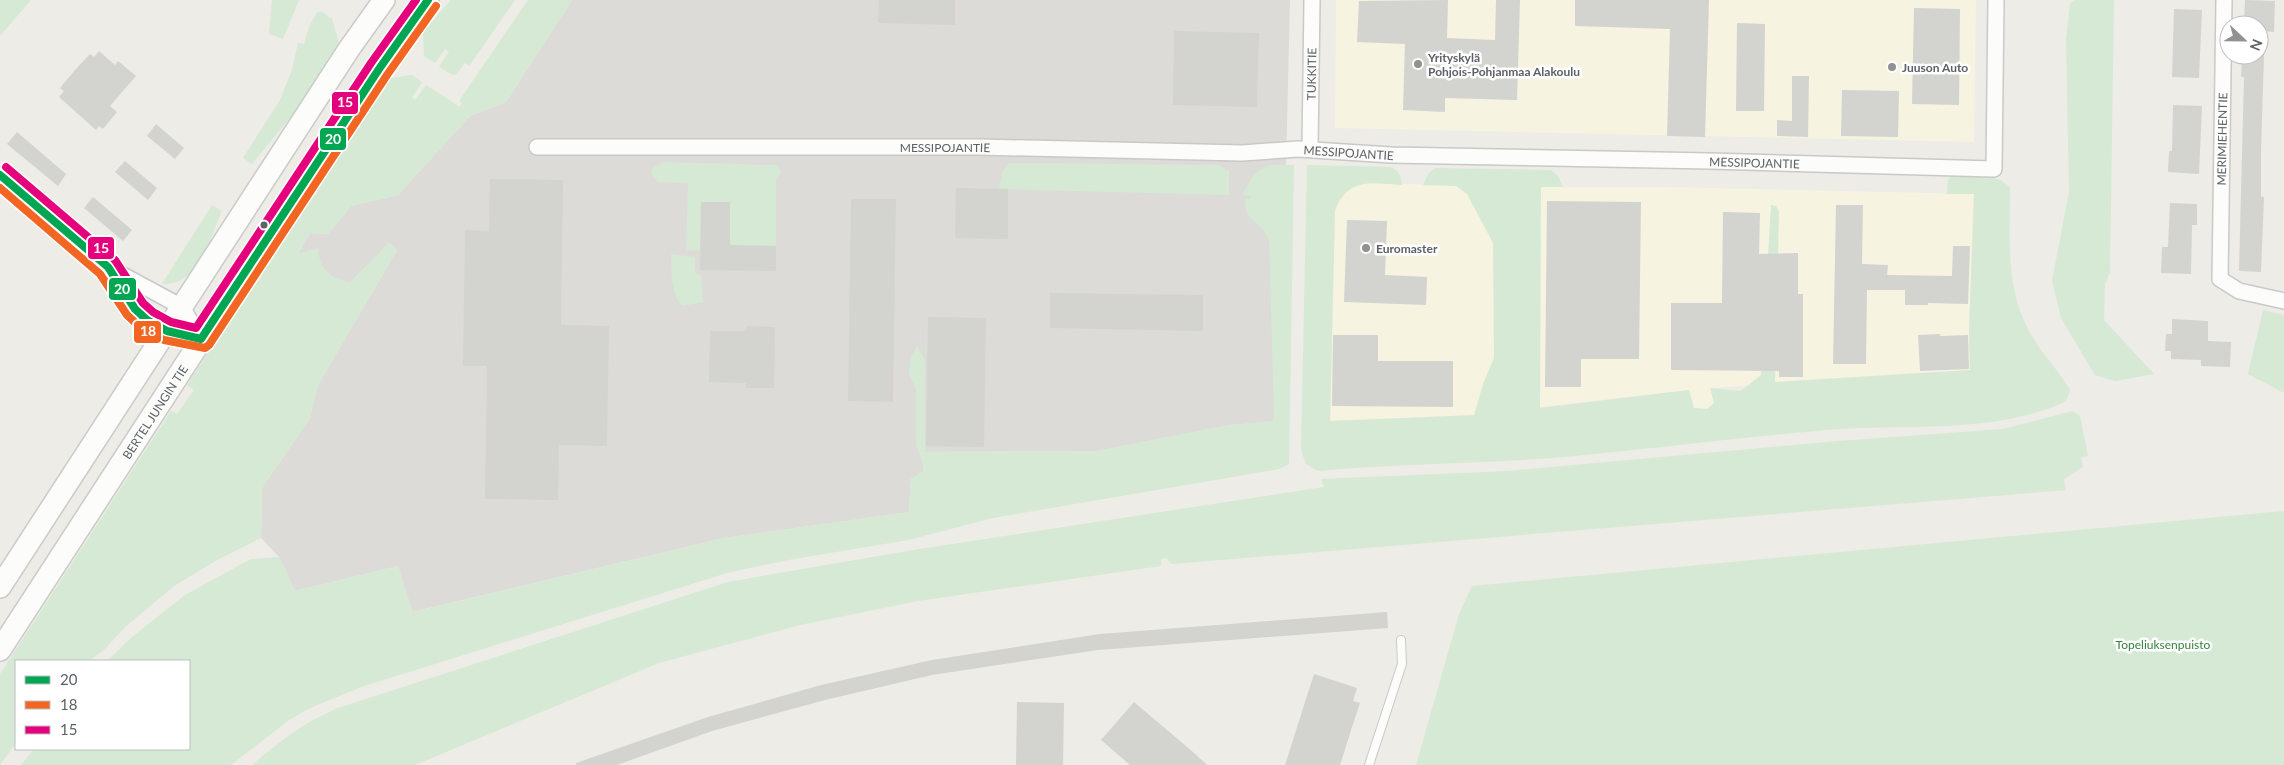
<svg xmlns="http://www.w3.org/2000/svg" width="2284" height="765" viewBox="0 0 2284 765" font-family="Lato,sans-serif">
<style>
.commercial{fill:#f6f3e1}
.industrial{fill:#dddbd8}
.green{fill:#d5e9d4}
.building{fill:#d3d3d0}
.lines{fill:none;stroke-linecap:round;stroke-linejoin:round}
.lane-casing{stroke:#c9c9c8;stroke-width:10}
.street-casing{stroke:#c9c9c8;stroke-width:18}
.secondary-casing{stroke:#cacac9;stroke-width:24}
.lane{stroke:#fcfcfb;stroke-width:8}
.street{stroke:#fcfcfb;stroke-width:15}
.secondary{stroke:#fcfcfb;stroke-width:21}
.bus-1-casing{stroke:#fff;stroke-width:11}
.bus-2-casing{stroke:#fff;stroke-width:11}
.bus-3-casing{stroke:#fff;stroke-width:11}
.bus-1{stroke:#00a651;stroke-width:8}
.bus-2{stroke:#f26522;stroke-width:8}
.bus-3{stroke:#e5007d;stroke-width:8}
.poi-dot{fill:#8f9192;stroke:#fff;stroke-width:2}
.bus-dot{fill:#5d6065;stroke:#fff;stroke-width:2}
.labels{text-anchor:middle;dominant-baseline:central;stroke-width:5;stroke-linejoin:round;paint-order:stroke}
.poi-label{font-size:12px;font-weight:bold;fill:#5d6065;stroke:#fff;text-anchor:start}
.street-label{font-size:12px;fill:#5d6065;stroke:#fff}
.park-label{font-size:12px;fill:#368340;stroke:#fff}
.line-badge{stroke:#fff;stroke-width:2}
.badge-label{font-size:14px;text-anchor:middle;font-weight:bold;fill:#fff}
</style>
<rect width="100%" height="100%" fill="#edece7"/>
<path class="commercial" d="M1336 0H1976L1974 142 1335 128Z
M1366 183 1541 187H1666L1974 194 1969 323 1970 370 1711 388 1714 403 1707 409 1694 408 1688 390 1464 416 1330 421 1335 210 1344 194 1350 189Z"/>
<path class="industrial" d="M572 0H1290L1280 421 1230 425 1097 451 924 452 925 360 909 373 916 388V444L922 458 924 471 911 479 909 512 724 538 412 612 398 566 295 591 279 557 261 538 262 488 310 418 318 385 397 250 389 243 350 283 332 277 319 264 318 249 298 254 310 233 328 234 351 206 398 195 470 116 506 102Z"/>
<path class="green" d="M0 0H31L0 36Z
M272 0H299L283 39 269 34Z
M451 0H515L469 66 465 63 456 74 453 75 439 67 449 52 445 49 435 63 424 56 423 34 425 29Z
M528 0H572L506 102 470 116 398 195 351 206 328 234 310 233 298 254 318 248C320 272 329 276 350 283L389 243 397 250 318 385 310 418 262 488 261 538 217 560 174 586 125 627 105 649 89 661H16V743L0 765V674L171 411 177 414 194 390 187 385 312 192 391 78 412 75 422 82 412 97 415 100 426 85 460 107 462 103 459 101Z
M2075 0H2114L2110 273 2105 284 2104 320 2154 374 2115 381 2095 375 2061 318 2052 281 2069 192 2066 40 2070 4Z
M317 12H322L332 19 339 43 299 107 252 164 243 158 280 100 292 70 298 43 304 44 309 27Z
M664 162 776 165 779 167 781 173 776 180V246L730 245V202H701L700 251 686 250 688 183 658 182 651 174 653 167Z
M1009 163 1218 165 1229 171V195L999 189 1002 173Z
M1272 165H1294L1289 464 1279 469 993 518 908 540 788 560 727 573 364 686 310 708 289 720 231 765H21L34 749H189V661H107L132 637 185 595 251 559 279 557 295 591 398 566 413 612 724 538 909 512 911 479 924 471 922 458 916 444V388L909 373 911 357 917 346 925 360V452L1097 451 1230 425 1272 421 1274 416 1269 240C1262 221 1241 221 1246 198L1250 199V196L1243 195C1250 179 1254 170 1272 165Z
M1307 165 1390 167C1399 170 1401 175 1402 185 1373 183 1348 177 1335 210L1330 421 1474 415 1483 384 1494 358 1493 243 1467 194 1456 186 1423 185 1428 174 1435 168 1551 170 1558 176 1563 187H1541L1540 408 1689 390 1694 408 1707 409 1714 403 1710 388 1741 391 1761 375 1771 205 1776 206 1779 212 1775 382 1970 370 1969 332 1974 194H1947L1948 180 1951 175C1970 175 1997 172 2010 188 2010 236 2005 283 2027 327 2038 350 2057 368 2070 390 2069 393 2068 397 2066 400 2058 408 2016 418 2004 420 1946 430 1886 425 1827 430 1743 437 1659 448 1575 456 1490 464 1404 463 1318 471L1306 464 1301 450Z
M212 205 222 211C210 237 199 286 162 284Z
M671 254 695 257V272L701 276 703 302 682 306C670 291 672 272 671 254Z
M2263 310 2284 315V393L2248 374Z
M2073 411 2080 416 2088 456 2081 457 2083 467 2064 479 2066 490 1172 564 1166 558 1161 559V566L918 601 800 625 659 663 415 765H252C279 742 304 722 338 708L728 582 913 550 1324 487 1321 479 1508 471 1838 441 2003 429Z
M2284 511V765H1416L1459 614 1472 586Z"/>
<path class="building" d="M879 0H955V25L878 23Z
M1448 0 1447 38 1495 40 1496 0H1520L1517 100 1445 98V112L1403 110 1405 44 1357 42 1359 1Z
M1575 0H1709L1705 137 1667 136 1670 29 1575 26Z
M2245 0 2275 1 2274 32 2259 31V25H2244Z
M1914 8 1960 9 1959 105 1912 104Z
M2174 9 2202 10 2199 78 2172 77Z
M1737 23 1765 24 1764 111H1736Z
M1174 31 1259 33 1257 107 1173 105Z
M99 51 115 65 118 61 136 76 110 106 117 112 103 129 99 126 96 130 59 97 64 91 60 88 76 69 90 54 94 57Z
M2242 55H2264L2261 151V197H2264L2261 272 2239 271 2244 77H2241Z
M1792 76H1809L1808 137 1777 136V120L1792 121Z
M1842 90 1899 91 1898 137 1841 136Z
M2173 105 2202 106 2199 174 2168 172 2169 151H2172Z
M156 124 184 148 175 159 147 136Z
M17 132 66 174 58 186 7 144Z
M125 161 157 188 148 200 115 172Z
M490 179 563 180 561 325 609 326 607 446 559 445 558 500 485 499 487 366H463L465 230 489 231Z
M956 188 1008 189V239L955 238Z
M93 197 132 230 123 241 84 208Z
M851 199H896L893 402 848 401Z
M1547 201 1641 202 1639 359H1581V387H1545Z
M701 202H730V245L776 246V271L700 270Z
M2170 203 2197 204V225H2192L2191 274 2161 273 2162 247H2168Z
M1836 205H1863L1862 264 1888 265 1887 275 1952 276 1953 246H1970L1968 304 1928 303V305H1905V290H1867L1866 364H1833Z
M1723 212 1760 213 1759 254 1798 253V294H1803V377H1779V371L1671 370V303H1722Z
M1347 220 1387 221 1385 275 1427 277 1426 305 1344 302Z
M1050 293 1203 295V331L1050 328Z
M928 317 986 318 984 447 926 446Z
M2172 319 2208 321V341L2231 342 2230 367 2201 366V360L2171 359V351H2165L2166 334H2172Z
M747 326 775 327 774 388H746V383L709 382 710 331H746Z
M1940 334V336L1968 335 1969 369 1920 371 1918 335Z
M1333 335H1378V361H1453V407L1332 406Z
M1387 612 1388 628 1098 650 932 675 825 700 712 731 617 765H576V763L708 717 821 685 932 660 1100 634Z
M1314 674 1357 688 1353 701 1360 703 1354 721 1340 765H1285Z
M1017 702 1064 703 1063 765H1016Z
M1134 702 1193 752 1207 765H1130L1101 740Z"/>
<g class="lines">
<g class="lane-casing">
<path id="lane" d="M1369 765 1402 664 1401 640"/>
</g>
<g class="street-casing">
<g id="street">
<path d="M2224 0 2220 279 2239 291 2284 301"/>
<path id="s1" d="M537 147H979L1242 153 1298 149 1391 155 1710 161 1994 169 1996 0"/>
<path id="s2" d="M1310 149 1312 0"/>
<path d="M0 175 108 267 182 307 201 339"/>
<path d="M110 269C125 293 139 320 167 331 177 335 190 336 201 339"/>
</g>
</g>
<g class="secondary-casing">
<g id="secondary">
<path d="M0 587 349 49 384 0"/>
<path id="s3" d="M0 650 287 208 379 69 428 0"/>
</g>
</g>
<use href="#lane" class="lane"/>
<use href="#street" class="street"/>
<use href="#secondary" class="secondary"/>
<g class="bus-1-casing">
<path id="bus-1" d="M0 175 108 267 135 309 147 320 167 331 201 339 379 69 428 0"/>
</g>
<g class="bus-2-casing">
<path id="bus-2" d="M0 188 100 274 127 315 141 328 164 340 205 348 209 345 387 75 436 6"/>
</g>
<g class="bus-3-casing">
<path id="bus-3" d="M6 167 115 260 143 303 153 312 171 322 196 328 371 63 416 0"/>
</g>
<use href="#bus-1" class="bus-1"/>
<use href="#bus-2" class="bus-2"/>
<use href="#bus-3" class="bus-3"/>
</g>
<g class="poi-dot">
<circle cx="1418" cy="64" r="5"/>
<circle cx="1892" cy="67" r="5"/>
<circle cx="1366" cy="248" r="5"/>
</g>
<circle class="bus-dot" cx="264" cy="225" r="4.5"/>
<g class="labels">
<g class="poi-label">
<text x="1428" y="57">Yrityskylä<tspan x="1428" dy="14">Pohjois-Pohjanmaa Alakoulu</tspan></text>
<text x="1902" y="67">Juuson Auto</text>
<text x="1376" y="248">Euromaster</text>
</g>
<g class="street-label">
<text stroke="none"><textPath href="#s2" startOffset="75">TUKKITIE</textPath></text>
<text transform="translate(2222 139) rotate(-89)">MERIMIEHENTIE</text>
<text stroke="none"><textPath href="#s1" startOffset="408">MESSIPOJANTIE</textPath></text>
<text stroke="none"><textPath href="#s1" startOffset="812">MESSIPOJANTIE</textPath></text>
<text stroke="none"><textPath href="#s1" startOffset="1218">MESSIPOJANTIE</textPath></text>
<text stroke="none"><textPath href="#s3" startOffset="284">BERTEL JUNGIN TIE</textPath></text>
</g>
<g class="park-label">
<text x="2163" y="644">Topeliuksenpuisto</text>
</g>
</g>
<g class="line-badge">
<rect x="331" y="91" width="28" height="24" rx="5" fill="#e5007d"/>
<rect x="319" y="127" width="28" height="24" rx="5" fill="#00a651"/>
<rect x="87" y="236" width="28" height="24" rx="5" fill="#e5007d"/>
<rect x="108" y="277" width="29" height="24" rx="5" fill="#00a651"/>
<rect x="133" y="320" width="29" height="24" rx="5" fill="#f26522"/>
</g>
<g class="badge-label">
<text x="345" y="107">15</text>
<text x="333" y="144">20</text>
<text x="101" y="253">15</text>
<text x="122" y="294">20</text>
<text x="148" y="336">18</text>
</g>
<rect x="15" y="660" width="175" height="90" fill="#ffffff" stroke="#bebfc1"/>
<rect x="25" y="676" width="25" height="8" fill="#00a651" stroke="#bebfc1"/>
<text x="60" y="685" font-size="15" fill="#5d6065">20</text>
<rect x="25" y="701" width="25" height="8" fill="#f26522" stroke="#bebfc1"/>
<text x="60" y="710" font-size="15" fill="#5d6065">18</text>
<rect x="25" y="726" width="25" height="8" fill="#e5007d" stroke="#bebfc1"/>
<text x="60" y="735" font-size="15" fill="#5d6065">15</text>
<g transform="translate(2244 40) rotate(112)"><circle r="24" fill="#ffffff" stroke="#bebfc1"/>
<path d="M0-4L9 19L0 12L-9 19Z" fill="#8f9192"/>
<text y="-8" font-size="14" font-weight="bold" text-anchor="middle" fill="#5d6065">N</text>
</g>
</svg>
